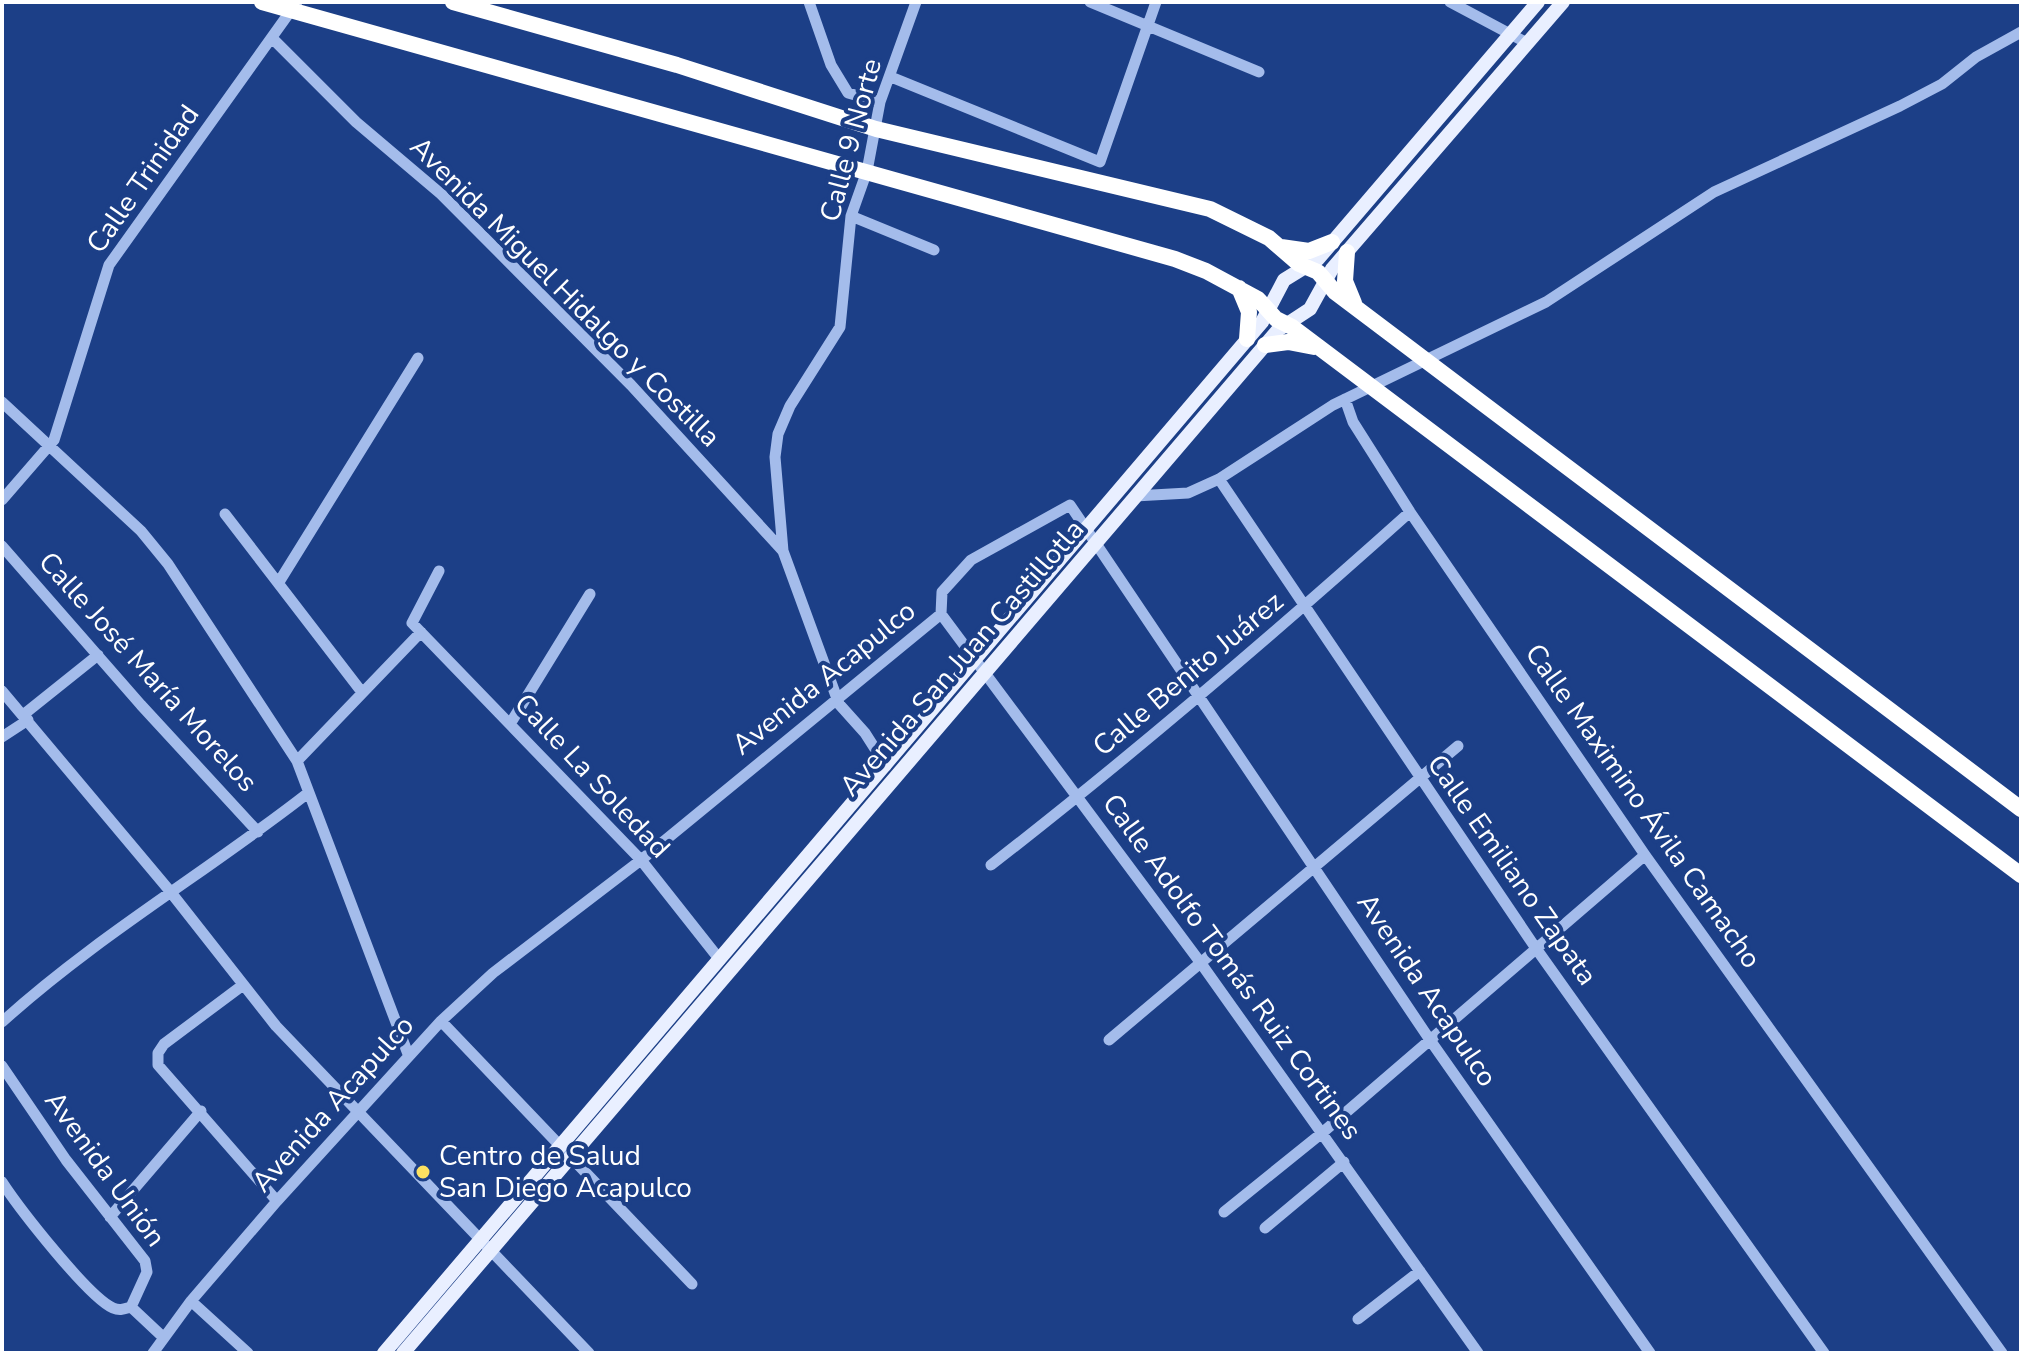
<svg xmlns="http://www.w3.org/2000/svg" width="2023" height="1355" viewBox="0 0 2023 1355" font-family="'Nunito Sans',sans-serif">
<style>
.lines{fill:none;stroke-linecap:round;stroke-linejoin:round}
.minor{stroke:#a4bceb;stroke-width:11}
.major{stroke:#e9efff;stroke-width:14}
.highway{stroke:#fff;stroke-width:16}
.poi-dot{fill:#fce161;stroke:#1c3f87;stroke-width:3}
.labels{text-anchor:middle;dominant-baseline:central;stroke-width:8;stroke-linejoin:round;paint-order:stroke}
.street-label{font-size:28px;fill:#fff;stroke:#1c3f87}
.poi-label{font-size:28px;fill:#fff;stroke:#1c3f87;text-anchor:start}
</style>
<rect width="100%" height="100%" fill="#1c3f87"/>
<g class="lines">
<path class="minor" d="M809 2 831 65 848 93 880 102
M1090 2 1259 72
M1450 2 1527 43
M273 39 356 122 441 194 631 385 783 551
M891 77 1100 162 1156 2
M851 216 934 250
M1345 399 1353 422 1410 512 1645 855 2002 1353
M2 402 141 531 168 564 297 761 408 1054
M1219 479 1535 947 1824 1353
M1135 496 1188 493 1219 479 1333 405 1546 302 1714 192 1900 106 1942 84 1976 57 2021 32
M2 500 54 440 109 265 297 2
M225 514 361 691
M2 546 141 705 258 832
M439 571 412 623 641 860 720 960
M279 582 418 358
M941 614 942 592 971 560 1070 505 1430 1040 1650 1353
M941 614 1200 962 1478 1353
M2 691 169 890 276 1026 589 1353
M23 715 98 655
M510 724 590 594
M2 737 28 720
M297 761 421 632
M886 766 865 733 839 704 783 551 775 457 778 434 790 406 840 327 851 216 867 171 880 102 916 2
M991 865C1135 753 1274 634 1410 512
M243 985 164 1044 158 1053V1065L277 1201
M441 1021 692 1284
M2 1022C97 936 207 872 308 793
M1109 1040 1458 746
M2 1066 66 1160 145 1261 147 1272 131 1307
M2 1182C19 1208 88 1297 113 1308 120 1311 124 1309 131 1307
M1224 1212 1322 1133 1645 855
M110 1217 201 1111
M1265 1228 1344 1162
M191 1301 248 1353
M131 1307 164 1338
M1358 1319 1420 1271
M153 1353 191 1301 277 1201 441 1021 493 973 641 860 941 614"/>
<path class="major" d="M384 1353 1262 322 1284 280 1318 259 1538 2
M403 1353 1278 330 1310 309 1332 269 1563 2"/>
<path class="highway" d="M262 2 1175 259 1206 271 1258 299 1276 319 1292 327 2021 875
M453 2 677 65 876 129 1210 209 1269 238 1299 264 1318 272 1335 292 2021 809
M1281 247 1309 251 1332 242
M1347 252 1345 281 1354 303
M1239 288 1249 312 1247 339
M1265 345 1288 342 1314 347"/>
</g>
<circle class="poi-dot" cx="423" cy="1172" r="8"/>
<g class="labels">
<g class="street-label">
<text transform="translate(851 140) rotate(-75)">Calle 9 Norte</text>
<text transform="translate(143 179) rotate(-55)">Calle Trinidad</text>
<text transform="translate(565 292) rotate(45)">Avenida Miguel Hidalgo y Costilla</text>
<text transform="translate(962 658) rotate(-49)">Avenida San Juan Castillotla</text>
<text transform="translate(148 672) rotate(48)">Calle José María Morelos</text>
<text transform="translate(1188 674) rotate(-40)">Calle Benito Juárez</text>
<text transform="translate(824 678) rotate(-39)">Avenida Acapulco</text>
<text transform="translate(592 776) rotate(47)">Calle La Soledad</text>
<text transform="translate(1643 806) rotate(55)">Calle Maximino Ávila Camacho</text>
<text transform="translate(1512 870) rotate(55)">Calle Emiliano Zapata</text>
<text transform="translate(1232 967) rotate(54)">Calle Adolfo Tomás Ruiz Cortines</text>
<text transform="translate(1427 990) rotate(56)">Avenida Acapulco</text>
<text transform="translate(333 1104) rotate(-48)">Avenida Acapulco</text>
<text transform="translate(105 1169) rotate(54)">Avenida Unión</text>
</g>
<g class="poi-label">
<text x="439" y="1156">Centro de Salud<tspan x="439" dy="32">San Diego Acapulco</tspan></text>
</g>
</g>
<rect width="2023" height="1355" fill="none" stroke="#ffffff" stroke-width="8"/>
</svg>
